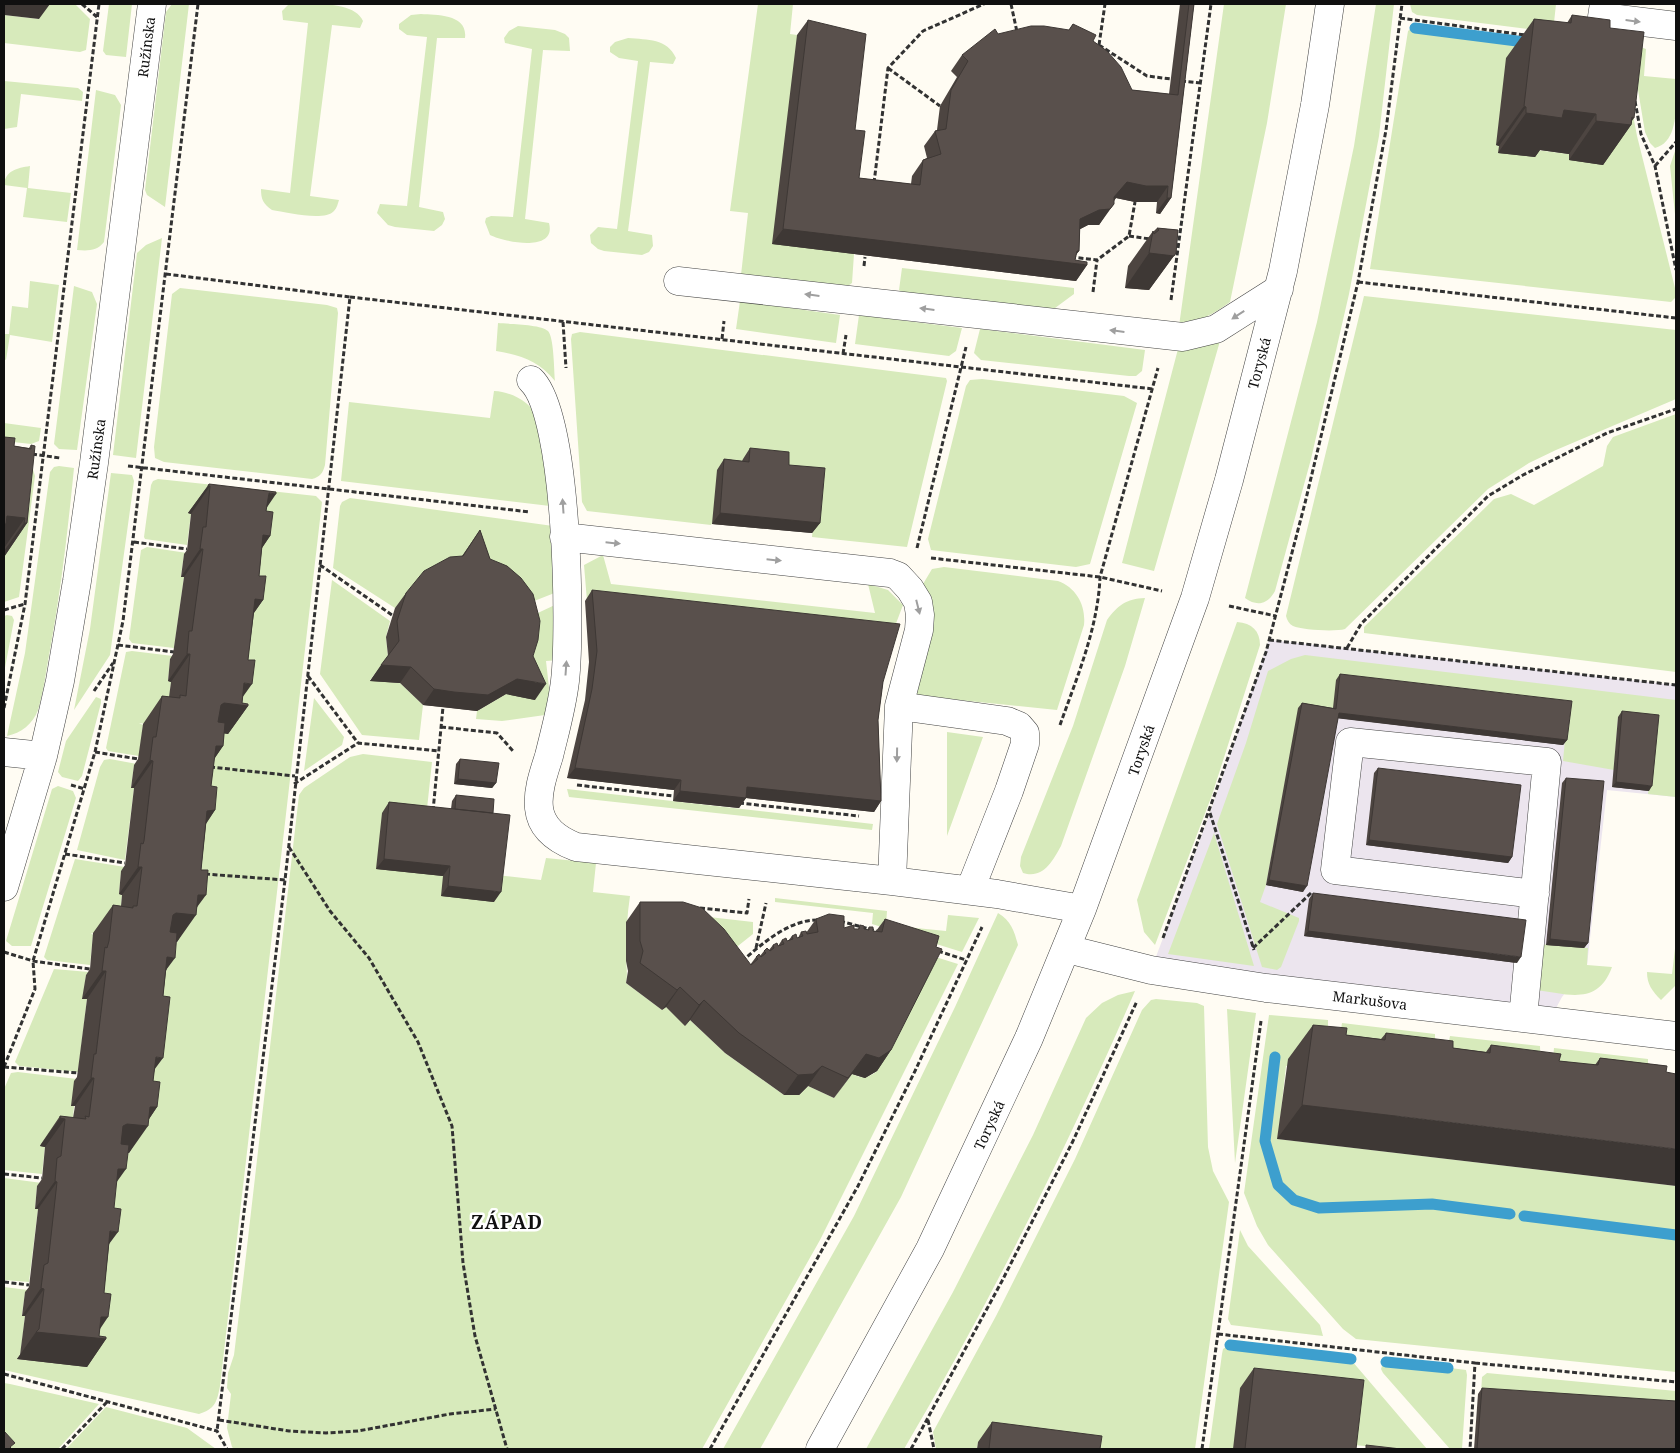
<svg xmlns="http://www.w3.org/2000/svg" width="1680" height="1453" viewBox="0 0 1680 1453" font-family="'Noto Serif',serif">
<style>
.industrial{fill:#ece5ee}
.green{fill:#d7eabb}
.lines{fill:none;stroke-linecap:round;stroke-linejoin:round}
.stream{stroke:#3d9fce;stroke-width:11}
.minor-casing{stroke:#434343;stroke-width:29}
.path{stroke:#323232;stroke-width:3;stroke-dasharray:5 2.5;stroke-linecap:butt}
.minor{stroke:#fff;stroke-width:28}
.wall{fill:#4d4541}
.shaded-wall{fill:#3e3835}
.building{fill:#59504c;stroke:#3e3835}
.oneway{fill:#9f9f9f}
.labels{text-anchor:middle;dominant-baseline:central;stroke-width:5;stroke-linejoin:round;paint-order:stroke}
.street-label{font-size:14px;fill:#101010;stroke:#fff}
.district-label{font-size:19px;font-weight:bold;letter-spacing:1px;fill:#101010;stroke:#fff}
</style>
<rect width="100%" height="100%" fill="#fffcf3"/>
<path class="industrial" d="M1269 640 1676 685V797L1607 790 1587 965 1562 997 1549 1021 1151 970 1210 813Z"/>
<path class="green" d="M41 4H75L90 19 86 50 80 52 4 43V15L39 19Z
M109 4H132L126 57 106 55 103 51Z
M172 4H189L165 207 147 195 145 190 166 12Z
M289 4C310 4 354 0 363 21L360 28 332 25 310 196 339 200C338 203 337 208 334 211 324 222 286 212 272 210 263 204 261 199 261 189L290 193 308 23 283 20 282 11Z
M758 4H793L790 34 797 35 854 254 852 283 845 288 741 275 748 213 730 211Z
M1224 4H1286L1267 123 1230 302C1214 314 1198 322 1179 326Z
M1376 4H1394L1379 136 1349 294 1311 459 1275 591C1268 604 1257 607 1245 598L1317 322 1354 146Z
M1410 4H1556L1553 32 1417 15 1412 12Z
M421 14C437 15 468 14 465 38H437L419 207 443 212 445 219 442 225 434 231 395 227 388 225 377 213 380 204 407 206 427 37 407 35 399 29V24L411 15Z
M1415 25 1545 42 1497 146H1499V153L1536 150 1569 154V160L1623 62 1637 136 1676 292 1675 298 1671 302 1370 269 1408 31Z
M518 26 555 30 565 34 569 38 570 51 543 50 525 219 549 223C557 253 504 242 490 235L485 222 486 218 491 216 513 217 532 49 505 43 504 38 509 31Z
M628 38C648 40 667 38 676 58L673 64 650 62 628 231 652 235 653 246 649 252 642 255 604 251 598 249 591 243 590 235 598 227 617 229 638 61 619 58 610 52V47L615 42Z
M1633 44 1646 49 1644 76 1676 79C1676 101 1680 142 1655 148L1650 143 1645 132 1631 48Z
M4 81 78 88 83 92 82 101 21 94 17 127 4 129Z
M96 90 115 95 121 105 104 242C97 251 88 251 77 250Z
M1676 148V224L1670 166Z
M30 166 28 188 71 193 67 222 23 217 27 188 4 185C5 171 17 168 30 166Z
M162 238 136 458 113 455 137 253 146 245Z
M902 268 1074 288V294L1051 311 905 295 899 290Z
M30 281 59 285 52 342 10 335 6 360 4 359V334H9L12 306 28 308Z
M74 286 92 292 97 304 77 450 59 449 54 444Z
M180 288 327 305 337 308 338 313 325 465C323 473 320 477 312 479L164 462 155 458 154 447 172 294Z
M1364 296 1676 330V399L1556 450 1529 463 1488 489 1345 629C1335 632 1302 630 1293 626 1289 624 1287 620 1286 616Z
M740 301 840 315 836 343 736 329Z
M859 315 962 328 956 351 949 356 855 344Z
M498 323C508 324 541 324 548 331 554 337 554 371 555 381 539 361 521 355 496 351Z
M980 329 1145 350 1142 371 1136 376H1129L981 360 974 353Z
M580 332 946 378 947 381 907 547 812 537 817 479 743 459 741 472 711 525 587 511 582 502 571 339 572 334Z
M1220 341 1154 571 1122 563 1178 349 1205 346Z
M982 379 1124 396 1137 403 1090 564 1076 567 931 550 928 539 966 386 970 380Z
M494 391C513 392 532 403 540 421L550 506 341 481 349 402 490 418Z
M1676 414V672L1364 633V627L1494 499 1511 494 1534 505 1603 466 1607 446 1613 437Z
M4 423 41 428 39 441 31 444 4 441Z
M32 466 35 476 19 597 4 602V521Z
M59 466 74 468C68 529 61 590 50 650 46 670 44 691 38 710 33 724 21 733 7 736L25 653 50 472 54 467Z
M111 473 132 475 134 481 110 655 74 710 90 629Z
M158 479 316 496 322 502 220 1386C217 1402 215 1409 199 1414L4 1370V1287L28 1290 25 1293 22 1315 25 1316 20 1357 17 1359 82 1366 108 1151 131 1153 129 1152 157 940 179 942 177 941 249 521 189 513 191 514 187 545 145 539 144 537 151 485 153 481Z
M350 498 553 526 557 592 519 607 452 571 413 586 395 608 333 568 340 506 342 502Z
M147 547 187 553 184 554 181 576 184 577 174 648 132 643 129 639 141 550Z
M603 555 611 584 875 613 868 584 888 590 903 605 892 634 587 601 584 565Z
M944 567 1058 581C1077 588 1086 606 1084 625L1057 710 910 695 923 584 932 569Z
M332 580 390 621 386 637 388 657 370 680 400 683 423 705 419 740 362 735 320 674Z
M1145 598 1125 666 1061 846C1052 862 1043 879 1023 873L1020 866 1021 857 1073 726 1107 620C1118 605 1126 599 1145 598Z
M557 604 561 660 546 661 552 714 502 721 476 719 477 711 506 694 525 619Z
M7 615 12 616 14 620 4 673V616Z
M1237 622C1252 623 1260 631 1260 645L1212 795 1155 945 1144 932 1137 900Z
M132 651 173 656 170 659 168 681 171 682 167 723 161 726 139 723 143 725 139 756 108 751 106 748 126 652Z
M1305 655 1676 700V797L1648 794 1652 756 1618 717 1614 770 1563 761 1568 707 1333 714 1292 745 1266 885 1260 902 1299 918V921L1281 967 1277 970 1262 967 1217 824 1246 743 1268 671 1291 659Z
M96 697 101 699V703L82 776 78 781 62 777 58 772 66 741Z
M314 698 344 737 342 745 304 771Z
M947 732 983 737 947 836Z
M363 754 432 762 426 818 496 875 541 880 546 858 596 863 593 892 630 896C627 916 626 935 626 956 626 966 628 973 626 983L662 1010 666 1007 685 1025 690 1020 725 1053 784 1095H799L808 1086 834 1098 852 1074C862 1079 869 1078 877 1071L926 954 958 964 820 1240 702 1449H234L232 1447 227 1428 231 1394 227 1388 228 1373 234 1355 244 1273 299 795 304 788 350 757Z
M110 759 137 764 134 765 131 788H134L125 860 77 850 100 767 104 760Z
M58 786 73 791 76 798 31 946H12L6 941 52 789Z
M567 789 873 824 872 830 569 797Z
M1214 833 1254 966 1168 954Z
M75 859 125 867 121 871 119 894 122 895 118 933 113 935 91 933 93 935 90 965 47 960 44 957Z
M775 898 887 911 886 925 946 931 948 915 979 918 962 952 872 924 873 913 775 902Z
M665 912 753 922V934L719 961Z
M998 913C1011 921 1014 930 1018 945L901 1197 760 1449H723L854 1216 955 1007Z
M1676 940V985L1661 1000C1652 991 1647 984 1647 972L1672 974Z
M1539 944 1588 948 1587 965 1612 967C1598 1006 1568 994 1536 990Z
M54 969 89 972 86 975 83 998 87 999 78 1072 19 1066 15 1062Z
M1135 991C1067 1148 991 1301 904 1449H866L953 1292 1033 1135 1086 1018 1102 1003 1118 995Z
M1156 999 1197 1003 1204 1006 1208 1147 1213 1171 1229 1202 1195 1449H1033L978 1442 977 1449H936L933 1432 996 1316 1075 1159 1142 1010 1151 1000Z
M1227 1009 1256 1013 1235 1163Z
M1269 1015 1328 1020V1058L1286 1066 1278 1139 1676 1186V1372L1356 1339 1343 1329 1268 1245 1257 1226 1244 1193Z
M1342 1023 1435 1034V1069L1334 1071Z
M1450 1036 1540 1046 1541 1080 1443 1069Z
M1554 1048 1648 1059V1090H1550Z
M18 1072 77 1079 70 1145 45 1147 42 1174 4 1170V1089L11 1073Z
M4 1178 42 1183 37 1186 35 1208 38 1209 29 1282 4 1280Z
M1240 1230 1248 1246 1320 1325 1323 1336 1231 1325 1228 1319Z
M1232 1343 1351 1357 1352 1361 1427 1449H1395L1344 1444 1209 1449 1222 1354 1223 1349Z
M1388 1360 1466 1370 1467 1375 1462 1449H1450L1383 1373 1381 1369 1383 1363Z
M1487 1373 1676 1391V1407L1481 1394 1482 1377Z
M4 1383 10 1384 99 1404 58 1449H4Z
M106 1407 187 1428 216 1449H66Z"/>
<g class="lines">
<path class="stream" d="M1415 28 1533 43
M1275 1057 1265 1141 1278 1185 1294 1200 1319 1208 1432 1204 1510 1214
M1524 1216 1676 1235
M1230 1345 1351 1359
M1386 1362 1448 1368"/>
<g class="minor-casing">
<path id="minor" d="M1604 4 1602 17 1676 26
M678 281 1183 337 1216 329 1279 289
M531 380C568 414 571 628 565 681 562 707 555 731 549 756 544 772 537 791 539 808 541 828 558 840 576 847L892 881 997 894 1082 909
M564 537 890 573 898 576 910 589 918 602 920 615 919 630 899 706 892 881
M899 706 1007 721 1019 726 1025 733V744L1009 791 970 890
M4 752 43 756
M4 887 43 756 60 681 77 581 94 463 152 4
M1067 949 1151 970 1266 988 1676 1036
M1523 1018 1547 762 1350 742 1335 870 1535 894
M820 1449 930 1249 1029 1038 1082 909 1195 598 1229 480 1283 271 1315 105 1330 4"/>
</g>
<path class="path" d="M82 4 97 17
M1011 4 1017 32
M1400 18 1525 35
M1099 45 1147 76 1171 79
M1099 45 1105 4
M888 68 940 106
M1181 81 1201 83
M1635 101 1641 134 1655 166 1676 270
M1655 166 1676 142
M874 183 888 68 923 31 984 4
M1129 236 1150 239
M1071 257 1097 260 1129 236 1135 202
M864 266 865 257
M166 274 350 297 285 880 217 1431
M1358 282 1676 318
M1093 292 1097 260
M350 297 1153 389
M1171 300 1211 4
M563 322 566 368
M722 339 724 321
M843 354 846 335
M32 454 60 458
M128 466 530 512
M134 542 187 549
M917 548 966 347
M931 558 1100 577 1162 591
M320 565 392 615
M1229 606 1276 616
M4 610 25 604
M1269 640 1676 685
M118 645 174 652
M1347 648 1361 624 1488 496 1523 475 1607 433 1676 409
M308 676 358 743
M94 691 113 663
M4 708 25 604 99 4
M1060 725C1077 677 1098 628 1100 577L1158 368
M441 727 497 733 513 751
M95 752 138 759
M210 767 295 776
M294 784 358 743 439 751
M71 785 85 789
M577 785 673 796
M739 803 859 816
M433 811 443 707
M1210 813 1254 950
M289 847 330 911 369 958 418 1042 452 1126 463 1263 475 1336 507 1449
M65 854 125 863
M205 874 285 880
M700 908 747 913 749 899
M840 921 880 932
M1163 938 1266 652 1305 503 1358 282 1386 130 1402 4
M756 948 766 903
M1253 948 1311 893
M938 951 966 960
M4 952 33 961 90 969
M742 961C763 943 790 919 819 920
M4 1067 35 989 33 961 95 752 123 621 198 4
M4 1067 78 1073
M4 1174 42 1178
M4 1282 29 1285
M1218 1334 1475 1363 1470 1449
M1475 1363 1676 1382
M4 1374 217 1431 227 1449
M219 1420 289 1431 326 1433 358 1431 450 1414 496 1409
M928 1420 934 1449
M62 1449 107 1402
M710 1449 858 1186 915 1071 982 927
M911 1449 1002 1281 1073 1141 1137 1001
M1202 1449 1261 1021"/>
<use href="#minor" class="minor"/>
</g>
<path class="wall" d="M1180 4H1194L1171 198 1160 214 1156 213 1157 202H1135L1116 198 1099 225H1088L1080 229 1079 251 1076 254 1075 260 1087 265 1076 281 772 244 797 35 808 20 855 130 859 178 911 184 912 176 923 160 927 158 924 146 935 131 937 130 940 106 957 77 951 71 962 55 998 34 1069 30 1073 24 1093 41 1132 90 1169 94Z
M1572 15 1610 28 1632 122 1631 125 1603 165 1569 160V154L1540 150 1535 157 1498 153 1499 146 1496 145 1506 58 1534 19 1567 23Z
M1157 228 1178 230 1176 253 1149 290 1125 288 1128 266 1153 231V232Z
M4 437 14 446 29 448 31 445 27 523 4 557Z
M750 448 789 465 820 523 812 533 712 524 717 470 724 459 742 461 743 459Z
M209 484 267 507 266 511 270 536 262 548 259 576 263 600 254 613 242 703 248 706 228 734 224 733 223 746 214 759 211 786 215 810 206 824 197 908 177 942H176L166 971 153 1081 157 1107 149 1119 129 1153H128L116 1182 99 1336 106 1339 87 1367 17 1359 20 1355 25 1316H22L25 1292 29 1287 38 1209H35L37 1186 42 1179 45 1147 40 1146 41 1144 60 1116 73 1118 75 1106H71L74 1081 77 1077 87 999H82L86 975 90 969 93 933 113 905 121 906 122 895 119 894 121 871 125 865 134 788H131L134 765 138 759 143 724 162 696 169 697 171 682 168 681 170 659 173 654 184 577H181L184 554 187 550 191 514 188 513Z
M480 530 490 559 533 656 535 700 506 694 477 711 443 707 423 705 400 683 370 681 388 656 386 637 395 608 406 593 462 556Z
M592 590 883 682 878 720 881 801 874 812 746 798 739 808 673 801 674 790 567 778 585 700 589 662 585 601Z
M1340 674 1567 740 1563 745 1338 718 1303 892 1266 885 1298 708 1302 703 1333 708 1336 680Z
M1622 711 1649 791 1612 787 1618 717Z
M460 759 496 783 492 788 454 784 456 764Z
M1378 768 1512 857 1508 863 1366 845 1374 773Z
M1566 778 1588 943 1584 948 1546 945 1562 783Z
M456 795 493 813 494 902 441 896 443 876 376 869 382 813 389 802 451 809 452 801Z
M1313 893 1517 963 1304 936 1309 899Z
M640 902 750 965 756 957 760 956 764 951 769 950 773 945 778 946 782 940 788 941 792 936 798 938 801 932 806 933 816 919 844 928 858 929 860 925 864 929 867 930 869 927 873 931H876L885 919 891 1050 877 1071 865 1078 852 1074 834 1098 808 1086 799 1095H784L725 1053 690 1020 685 1026 666 1007 662 1010 626 983 628 971 626 961V922Z
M1313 1025 1346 1035 1381 1039 1386 1033 1453 1048 1486 1052 1491 1045 1559 1061 1595 1065 1600 1058 1667 1066 1277 1139 1288 1059Z
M1254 1368 1356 1449H1233L1240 1388Z
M1482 1388 1676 1449H1474L1478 1394Z
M992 1422 1100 1449H977L978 1442Z"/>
<path class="shaded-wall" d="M4 4H50L39 19 4 15Z
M1524 106 1526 107 1499 146 1496 145Z
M1564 110 1596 114 1569 154 1540 150 1535 157 1498 153 1526 113Z
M1632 117 1634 118 1629 125H1631L1603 165 1569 160 1596 121Z
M1127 182 1168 186 1157 202H1135L1116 198 1106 209 1114 204 1099 225H1088L1069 235 1080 219Z
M1167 198H1171L1160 214 1156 213Z
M783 229 1079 251 1070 263 1087 265 1076 281 772 244Z
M1149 253H1176L1149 290 1125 288Z
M208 486H210L191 514 188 513Z
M269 493 276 494 257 522Z
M720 513 820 523 812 533 712 524Z
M7 516 25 518 4 548V521Z
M24 523H27L4 557V551Z
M263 535 270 536 251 564Z
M200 549H203L184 577H181Z
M255 599 263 600 243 628Z
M187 654H190L171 682 168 681Z
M381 665 411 667 400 683 370 681Z
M517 679 546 684 535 700 506 694 477 711 423 705 434 689Z
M244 683 252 684 237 705 248 706 228 734 205 731 221 705Z
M1339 713 1567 740 1563 745 1335 718Z
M216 746H223L204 774Z
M150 760 153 761 134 788H131Z
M575 768 681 780 674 790 567 778Z
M458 779 496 783 492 788 454 784Z
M1616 782 1652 786 1649 791 1612 787Z
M747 787 881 801 874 812 746 798 739 808 673 801 680 791Z
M215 810 196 838 207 811Z
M1369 840 1512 857 1508 863 1366 845Z
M384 859 450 866 443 876 376 869Z
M138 867H142L122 895 119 894Z
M1269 880 1307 886 1303 892 1266 885Z
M448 886 501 892 494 902 441 896Z
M198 895H206L192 914 196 915 177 942 157 940 173 915Z
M1308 931 1521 957 1517 963 1304 936Z
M1550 939 1588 943 1584 948 1546 945Z
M167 957 175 958 155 985Z
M102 971H106L87 999H82Z
M680 987 666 1007 662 1010 677 990Z
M704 1000 690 1020 685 1026 699 1005Z
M891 1050 877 1071 865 1078 852 1074 834 1098 866 1054Z
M156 1057 163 1058 143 1085Z
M822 1066 808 1086 799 1095H784L798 1075Z
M91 1078H94L75 1106H71Z
M1302 1105 1676 1149V1186L1277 1139Z
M150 1107H157L145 1125 148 1126 129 1153 108 1151 123 1126Z
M60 1118 65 1119 45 1147 40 1146Z
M118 1169H126L106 1197Z
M55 1181 57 1182 38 1209H35Z
M110 1231 118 1232 98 1259Z
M41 1288 44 1289 25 1316H22Z
M101 1317H108L94 1338 106 1339 87 1367 17 1359 36 1332Z"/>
<path class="building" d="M1189 4H1194L1171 198H1167L1168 186H1146L1127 182 1114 197V204L1110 209 1099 210 1080 219 1079 251H1077L1075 260 1087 262V265L783 229 808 20 866 34 855 130 865 131 859 178 920 185 923 160 941 154 935 131 946 129 951 90 968 61 962 55 995 29 998 34 1031 26H1044L1069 30 1073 24 1096 35 1093 41 1107 51 1121 67 1132 90 1178 95Z
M1572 15 1610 20V28L1644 32 1634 118 1632 117 1631 125 1596 121V114L1564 110 1562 118 1526 113V107L1524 106 1534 19 1571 23Z
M1157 228 1178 230 1176 253 1174 256 1149 253 1153 231 1154 234 1159 230Z
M4 437 15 438 14 446 31 449V445L35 446 27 523H24L25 518 7 516 6 524H4Z
M750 448 789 452V465L825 468 820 523 720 513 724 459 749 462Z
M209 484 276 492V494L269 493 266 511 273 512 270 536 263 535 259 576H266L263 600 255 599 248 660H255L252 684 244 683 242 703 248 704V706L224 703 221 705 218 722 225 723 223 746H216L211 786 217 787 215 810 207 811 201 870H208L206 895H198L196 915 176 913 173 915 170 932 177 933 175 958 167 957 163 996 170 997 163 1058 156 1057 153 1081 160 1082 157 1107H150L148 1126 127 1124 123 1126 121 1144 129 1145 126 1169H118L114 1208 121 1209 118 1232 110 1231 104 1293 111 1294 108 1317H101L99 1336 106 1337V1339L36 1332 39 1329 44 1289 41 1288 44 1265 48 1263 57 1182 55 1181 57 1158 61 1156 65 1119 60 1118V1116L86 1119 85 1116 89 1117 94 1078H91L94 1054H96L106 971H102L105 947 107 948 109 941 113 905 133 908V906H137L142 867H138L141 843 143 844 144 841 153 761 150 760 153 737H156L157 731 162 696 180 698V695L186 696 190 654H187L189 631H192L203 549H200L203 527H206L210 486H208Z
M480 530 490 559 507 566 521 578 533 594 540 621 538 640 533 656 546 684 517 679 488 695 454 692 434 689 411 667 381 665 399 641 397 621 406 593 424 571 450 557 463 556Z
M592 590 900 624 883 682 878 720 881 801 747 787 746 798 680 791 681 780 575 768 592 689 597 651Z
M1340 674 1572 701 1567 740 1339 713 1307 886 1269 880 1302 703 1336 709Z
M1622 711 1659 715 1652 786 1616 782Z
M460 759 499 763 496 783 458 779Z
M1378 768 1521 785 1512 857 1369 840Z
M1566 778 1604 781 1588 943 1550 939Z
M456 795 494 799 493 813 455 809Z
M389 802 510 815 501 892 448 886 450 866 384 859Z
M1313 893 1526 920 1521 957 1308 931Z
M640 902H683L702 908 724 929 751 965 758 959 756 957 759 954 761 957 766 953 764 951 767 948 770 951 774 948 773 945 777 943 778 946 784 944 782 940 786 938 787 941 793 939 792 936 796 934 797 938 803 936 801 932 806 931 807 934 818 932 816 919 829 914 844 916V928L854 925V929H859L860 925 864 926V929L869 930V927H873V931L882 932 885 919 939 936 936 947 942 949 891 1050 879 1058 866 1054 848 1078 822 1066 813 1074 798 1075 739 1033 704 1000 699 1005 680 987 677 990 640 963 643 951 640 941Z
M1313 1025 1347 1028 1346 1035 1385 1040 1386 1033 1453 1041V1048L1490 1053 1491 1045 1561 1054 1559 1061 1598 1065 1600 1058 1667 1066 1666 1072 1676 1074V1149L1302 1105Z
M1254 1368 1364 1380 1356 1449H1245Z
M1482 1388 1676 1401V1449H1477Z
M992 1422 1102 1436 1100 1449H989Z
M4 1431 15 1443 10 1447 12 1449H4Z
M1366 1445 1401 1449H1366Z"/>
<defs><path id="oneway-solid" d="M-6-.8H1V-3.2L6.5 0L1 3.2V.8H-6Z" transform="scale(1.25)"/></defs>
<g class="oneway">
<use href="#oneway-solid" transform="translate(1633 21) rotate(7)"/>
<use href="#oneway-solid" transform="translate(812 295) rotate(-173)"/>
<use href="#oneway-solid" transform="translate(927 309) rotate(-173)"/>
<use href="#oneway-solid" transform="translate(1238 315) rotate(147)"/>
<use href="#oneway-solid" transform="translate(1117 331) rotate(-173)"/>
<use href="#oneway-solid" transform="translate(563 506) rotate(-94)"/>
<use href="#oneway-solid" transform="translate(613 543) rotate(6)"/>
<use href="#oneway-solid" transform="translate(774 560) rotate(6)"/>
<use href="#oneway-solid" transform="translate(918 607) rotate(76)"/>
<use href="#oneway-solid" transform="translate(566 668) rotate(-86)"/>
<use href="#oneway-solid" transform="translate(897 755) rotate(91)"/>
</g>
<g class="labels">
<g class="street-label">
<text transform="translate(146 47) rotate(-83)">Ružínska</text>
<text transform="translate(1259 363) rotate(-75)">Toryská</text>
<text transform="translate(96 449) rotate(-82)">Ružínska</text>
<text transform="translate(1141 750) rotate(-71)">Toryská</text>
<text transform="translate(1370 1000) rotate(7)">Markušova</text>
<text transform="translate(989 1125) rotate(-65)">Toryská</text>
</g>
<g class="district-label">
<text x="507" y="1222">ZÁPAD</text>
</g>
</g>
<rect width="1680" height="1453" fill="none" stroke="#101010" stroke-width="10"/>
</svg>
